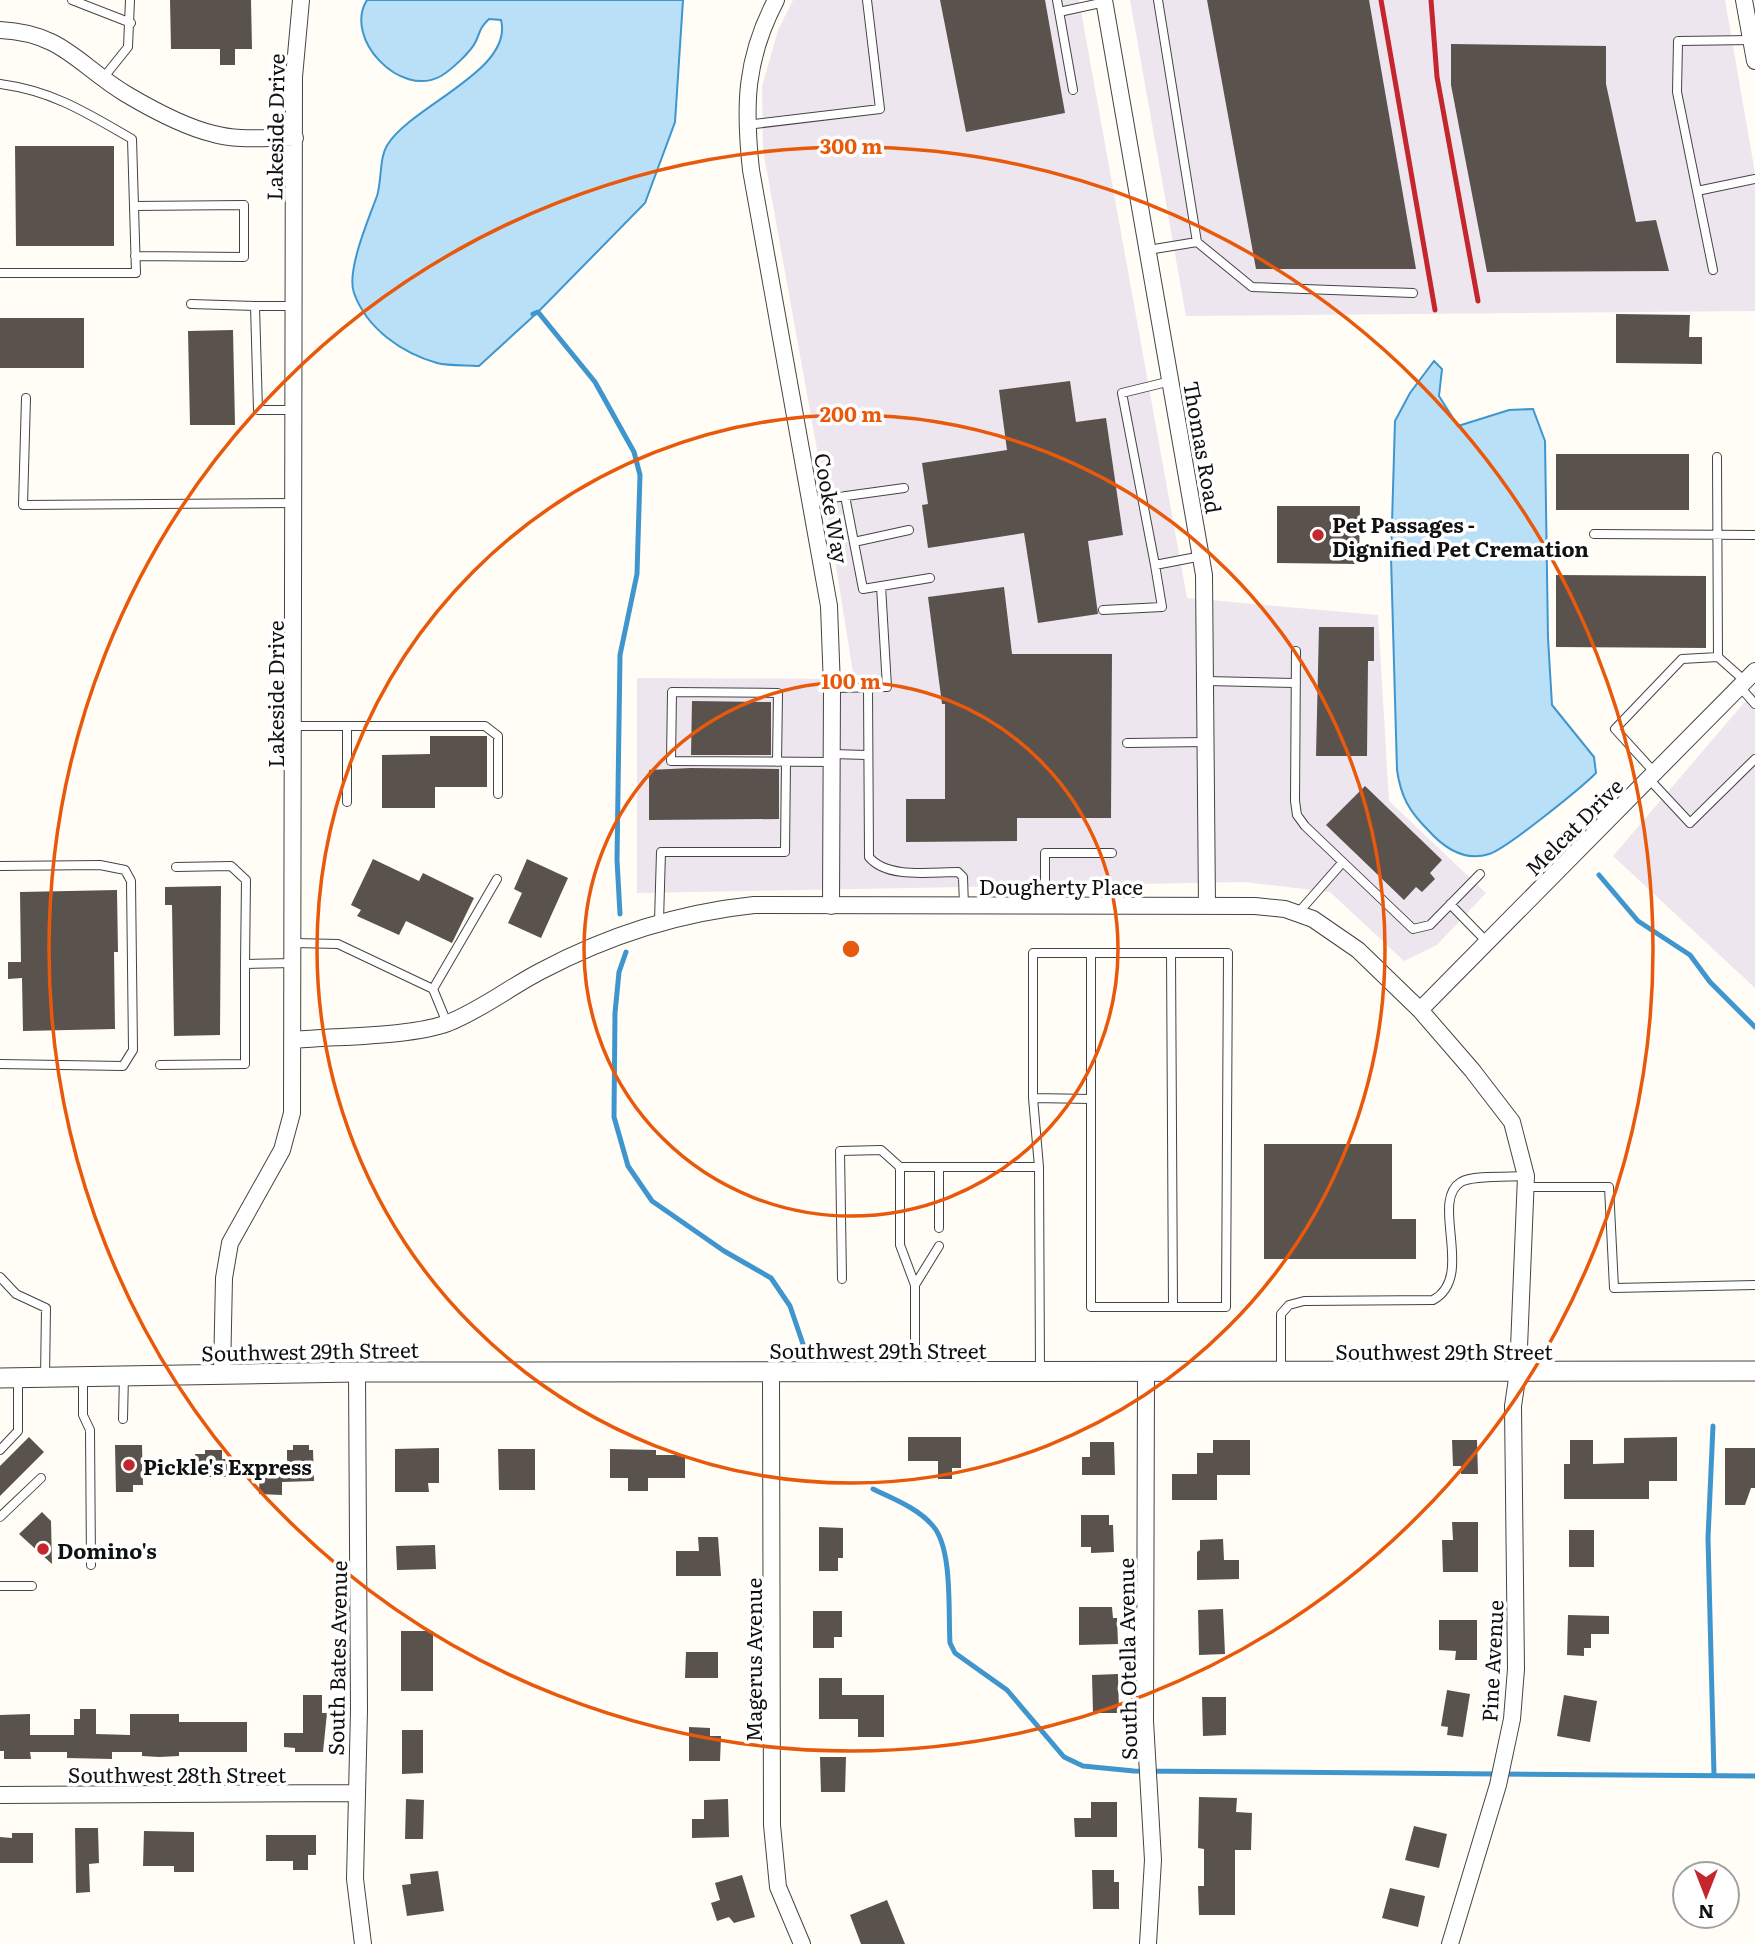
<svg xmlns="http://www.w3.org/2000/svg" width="1755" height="1944" viewBox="0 0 1755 1944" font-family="Literata,serif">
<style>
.industrial{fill:#eee6ef}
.water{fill:#b9e0f7;stroke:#3f96cf;stroke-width:2}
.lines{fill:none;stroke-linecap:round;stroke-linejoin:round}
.stream{stroke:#3f96cf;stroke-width:5}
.building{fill:#5a524d}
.service-casing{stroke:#444;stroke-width:10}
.minor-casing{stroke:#444;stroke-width:18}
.tertiary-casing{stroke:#444;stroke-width:21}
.service{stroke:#fff;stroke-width:8}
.minor{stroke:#fff;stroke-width:16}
.tertiary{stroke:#fff;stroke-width:19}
.rail{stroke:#c4262e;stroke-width:5}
.ring{fill:none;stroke:#e8590c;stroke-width:3.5}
.poi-dot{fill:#c4262e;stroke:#fff;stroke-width:2.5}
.labels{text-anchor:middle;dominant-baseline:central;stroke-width:7;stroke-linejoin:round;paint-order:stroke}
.street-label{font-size:21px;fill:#111;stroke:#fff}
.poi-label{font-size:21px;font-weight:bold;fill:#111;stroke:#fff;text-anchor:start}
.centre{fill:#e8590c;stroke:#fff;stroke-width:3.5}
.ring-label{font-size:21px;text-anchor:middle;font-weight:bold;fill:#e8590c;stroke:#fff;stroke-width:7;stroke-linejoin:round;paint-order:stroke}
</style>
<rect width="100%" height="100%" fill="#fffdf5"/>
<path class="industrial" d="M793 0H1079L1187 598 1378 615 1389 801 1486 893 1437 945 1404 961 1330 892 1244 882 637 893V678L854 679 821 472 763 150 762 87 778 30Z
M1130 0H1725L1755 173V311L1186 316Z
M1755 690V988L1613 856Z"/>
<path class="water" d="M367 0H683L675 122 645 203 538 312 479 366C466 365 449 366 437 363 402 353 367 329 354 293 346 271 369 218 377 196 382 180 379 157 388 144 413 105 514 70 501 20L489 19C479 29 481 30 476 41 471 52 451 70 441 76 400 99 343 38 367 0Z
M1434 361 1442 369 1439 396 1458 426 1509 410 1533 409 1545 441 1548 638 1552 705 1594 757 1596 773C1581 788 1506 849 1489 854 1464 862 1444 848 1428 830 1409 811 1401 797 1397 770L1391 557 1395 421 1410 393Z"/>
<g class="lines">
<path class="stream" d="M533 314 538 312 595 382 634 452 640 475 637 574 620 655 617 860 620 914
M1599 875 1638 921 1690 955 1710 982 1755 1027
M626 952 619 972 615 1013 614 1117 628 1166 652 1201 724 1251 771 1278 790 1306 804 1347
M1713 1426 1708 1538 1714 1775
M873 1489C893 1499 918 1508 933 1526 953 1549 948 1612 950 1643L955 1653 1007 1690 1064 1757 1083 1766 1134 1771 1755 1776"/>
</g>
<path class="building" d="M170 0H251L252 49H235V65H220V49H171Z
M940 0H1045L1065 113 966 132Z
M1207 0H1369L1416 269H1256Z
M1451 44 1606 46V84L1636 222 1656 220 1669 271 1487 272 1451 85Z
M15 146H114V246H16Z
M1616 314 1690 315 1689 337H1702V364L1616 363Z
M0 318H84V368H0Z
M233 330 235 425H190L188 331Z
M1070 381 1076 422 1106 418 1123 535 1088 541 1098 614 1038 623 1024 533 928 548 922 505 928 504 922 463 1007 450 999 390Z
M1556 454H1689V510H1556Z
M1277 506H1360L1359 564 1277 563Z
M1556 575 1706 576V648L1556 647Z
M1004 587 1012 654H1112L1111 818H1017V841L906 842V799H945V704H942L928 597Z
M1319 627H1374V661H1368L1367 756H1316Z
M692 701 771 702V755H691Z
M430 736H487V787H435V808H382V755L430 754Z
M691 768 779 769V819L649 820V770Z
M1365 786 1442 860 1430 873 1435 879 1422 892 1416 887 1404 900 1326 825Z
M373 859 419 881 423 873 474 898 452 943 406 921 399 935 357 916 361 910 351 905Z
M527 859 568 878 541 938 508 923 522 893 514 889Z
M221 886 220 1035 174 1036 172 905H165V887Z
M117 890 118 952H114L115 1029 23 1031 22 978 8 979V962H21L20 892Z
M1264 1144H1392V1219H1416V1259H1264Z
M29 1437 44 1452 0 1496V1466Z
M908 1437H961V1468H952V1479H938V1461H908Z
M1677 1437V1481H1649V1499H1564V1464H1570V1440H1593V1464L1624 1463V1438Z
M1213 1440H1250V1475H1217V1500H1172V1474H1197V1453H1213Z
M1452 1440H1477L1478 1474H1461V1466H1453Z
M1090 1442H1114L1115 1475H1082V1457H1090Z
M115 1445H142L143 1485H133V1492H116Z
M293 1445H309V1450H313L314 1481 282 1482V1495L259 1494 260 1463 287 1464V1450H293Z
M439 1448V1483H428L429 1492H395V1449Z
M1725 1448H1755V1488H1751L1745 1505H1725Z
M498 1449H535V1490H499Z
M610 1449 656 1450V1455H685V1478H648V1491H628V1478H610Z
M205 1450H222V1459H231L232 1477H195V1454H205Z
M42 1512 51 1521 52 1564 19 1534Z
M1081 1515H1109V1525H1113L1114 1552 1091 1553V1547H1081Z
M1452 1522H1478V1572H1443L1442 1540H1453Z
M819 1527 843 1528V1558H838V1571H819Z
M1569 1530H1594V1567H1569Z
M698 1537H718L721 1576H676V1551H699Z
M1223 1539 1224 1560H1239V1579L1197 1580V1552L1200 1550V1540Z
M435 1545 436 1569 397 1570 396 1546Z
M1079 1607H1112L1113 1618H1117L1118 1644 1079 1645Z
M1223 1609 1225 1654 1199 1655 1198 1610Z
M813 1611H842V1637H834V1648H813Z
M1568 1615 1609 1616V1634H1591V1648H1584V1656L1567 1655Z
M1439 1620H1477V1660H1455L1456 1651 1439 1650Z
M401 1631H433V1691H401Z
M686 1652H718V1678H685Z
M1118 1674 1119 1713H1093L1092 1675Z
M819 1678H842V1695H884V1737H858V1719H819Z
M1447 1690 1470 1694 1463 1737 1447 1735 1448 1727 1441 1726Z
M303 1695H322V1713H327L323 1752H295V1748L284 1747V1733H303Z
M1564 1695 1597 1701 1590 1742 1557 1736Z
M1202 1697H1226V1735L1203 1736Z
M80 1709H96V1734L130 1735V1714H179V1722H247V1752H179V1756L159 1757 142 1756V1752H112V1759L67 1758V1752H30L31 1759H4V1751H0V1715L30 1714V1735H74V1719H80Z
M689 1727 710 1728V1736H721L720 1761H689Z
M402 1730H423V1773L402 1774Z
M820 1757H846L845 1792H821Z
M1199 1797 1237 1798 1236 1812 1252 1813 1251 1850H1235V1915H1199L1198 1886H1204V1849L1198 1848Z
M406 1799 424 1800 423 1839H405Z
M728 1799 729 1837 692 1838V1819H704V1800Z
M1091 1802H1117V1837H1075L1074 1818H1091Z
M1414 1826 1447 1834 1439 1868 1405 1860Z
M75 1828H98L99 1863 89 1864 90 1892 76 1893Z
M144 1831 194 1832V1872H174V1866H143Z
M12 1833H33V1863H0V1837L12 1838Z
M266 1835H316V1855H308V1870H293V1861H266Z
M1092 1870H1114V1882H1119V1909H1093Z
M438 1871 444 1911 407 1916 402 1885 411 1884 410 1874Z
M742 1875 755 1917 734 1923 729 1917 717 1921 711 1903 720 1900 715 1883Z
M1390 1888 1425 1896 1418 1927 1382 1918Z
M887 1900 905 1944H861L850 1915Z"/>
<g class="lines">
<g class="service-casing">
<path id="service" d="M72 0 131 23
M1057 0 1073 90
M1158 0 1197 242
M1059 12 1105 2
M104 77 128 47 130 0
M0 84C53 91 87 113 132 139L136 273H0
M746 125 880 109 867 0
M1697 191 1755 179
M134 206 244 205V257L135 256
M1148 250 1197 242 1252 287 1413 293
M1713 270 1677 92 1678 41 1752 40
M191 304 255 306
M295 306H255L258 410H295
M1171 381 1122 393 1155 565 1202 556
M26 398 23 505 295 503
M845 496 863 589 930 578
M810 501 904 488
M1594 534 1755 535
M854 542 909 530
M1103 610 1162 607 1155 565
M1296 651 1295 801 1297 815 1305 826 1413 929 1430 925 1480 874
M1718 657 1745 681
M1207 681 1296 683
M868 687 869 857C887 879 931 872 958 872L963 877 964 906
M1740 687 1755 704
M832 688 887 687 881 586
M295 726H347V802
M347 726H485L498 736V794
M1127 743 1207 742
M832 754 867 755
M777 762 778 693 672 692 671 761 832 762
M1655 773 1615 729 1682 659 1718 657 1717 457
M1649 779 1690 823 1755 759
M0 866 100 865 125 870 131 881 133 1050 123 1066 0 1064
M176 867 231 866 246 880 245 964
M1450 904 1487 942
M1045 906V853H1112
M1298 913 1342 863
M659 921 661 852H785L786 762
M295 943 338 944 433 989 447 1023
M1171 953 1173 1307
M433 989 497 879
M160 1065 245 1064V964L295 963
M1033 1098 1091 1099V1307H1226L1228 953H1033V1098L1039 1167
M1091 1099V953
M1526 1187H1609L1614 1288 1755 1285
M939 1228V1167
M0 1277 16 1294 46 1308 45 1378
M842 1279 840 1151 881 1150 900 1167
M915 1285 939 1246
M915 1370V1285L900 1245V1167H1039L1040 1372
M1281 1371V1314L1289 1305 1304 1301 1433 1300C1476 1277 1429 1201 1461 1182 1472 1175 1511 1177 1526 1176
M83 1376V1415L90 1430 91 1565
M123 1419 124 1375
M0 1450 18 1431V1380
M0 1517 41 1478
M0 1586H32"/>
</g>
<g class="minor-casing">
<path id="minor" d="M776 0C745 59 744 106 751 170L829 606 832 688 831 906
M1104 0 1204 575 1207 906
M1744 0 1755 61
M0 30C63 33 78 65 126 94 153 110 184 127 214 134 238 141 269 137 295 138
M1420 1010 1755 671
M295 1040C337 1036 410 1037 448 1023 481 1010 510 987 541 971 609 935 677 913 754 905L1255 906 1285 909 1313 919 1358 950 1420 1010 1472 1070 1512 1122 1526 1176 1518 1372 1513 1406 1516 1669 1512 1719 1498 1785 1450 1944
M771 1371 772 1825 778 1887 802 1944
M357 1372 359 1710 355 1879 363 1944
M222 1373 224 1278 230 1243 282 1150 292 1113 294 77 301 0
M1146 1373 1145 1721 1153 1860 1148 1944
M0 1795 355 1793"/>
</g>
<g class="tertiary-casing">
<path id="tertiary" d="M0 1378 357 1372 1755 1371"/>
</g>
<use href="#service" class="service"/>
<use href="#minor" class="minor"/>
<use href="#tertiary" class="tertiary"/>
<path class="rail" d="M1381 0 1435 310
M1431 0 1437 77 1478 301"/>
</g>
<g class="ring">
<circle cx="851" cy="949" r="267"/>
<circle cx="851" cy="949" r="534"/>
<circle cx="851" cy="949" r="802"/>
</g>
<g class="poi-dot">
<circle cx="1318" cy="535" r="7"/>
<circle cx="129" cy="1465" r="7"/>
<circle cx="43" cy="1549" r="7"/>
</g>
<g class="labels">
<g class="street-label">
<text transform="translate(274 127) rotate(-89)">Lakeside Drive</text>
<text transform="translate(1204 447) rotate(80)">Thomas Road</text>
<text transform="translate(833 508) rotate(80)">Cooke Way</text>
<text transform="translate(274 694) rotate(-90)">Lakeside Drive</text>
<text transform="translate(1573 826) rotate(-45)">Melcat Drive</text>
<text x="1061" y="885">Dougherty Place</text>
<text x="878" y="1349">Southwest 29th Street</text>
<text transform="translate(310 1350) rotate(-1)">Southwest 29th Street</text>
<text x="1444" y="1350">Southwest 29th Street</text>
<text transform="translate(336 1658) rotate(-89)">South Bates Avenue</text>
<text transform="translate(1126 1659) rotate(-91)">South Otella Avenue</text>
<text transform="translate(752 1660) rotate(-90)">Magerus Avenue</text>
<text transform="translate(1491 1661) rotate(-87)">Pine Avenue</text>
<text x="177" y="1773">Southwest 28th Street</text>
</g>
<g class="poi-label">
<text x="1332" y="523">Pet Passages -<tspan x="1332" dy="24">Dignified Pet Cremation</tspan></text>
<text x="143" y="1465">Pickle's Express</text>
<text x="57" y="1549">Domino's</text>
</g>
</g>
<circle cx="851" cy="949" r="10" class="centre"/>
<g class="ring-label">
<text x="851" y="154">300 m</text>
<text x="851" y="422">200 m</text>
<text x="851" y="689">100 m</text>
</g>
<g transform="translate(1706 1895) rotate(180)"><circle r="33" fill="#ffffff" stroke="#a0a0a0" stroke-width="2"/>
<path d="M0-5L12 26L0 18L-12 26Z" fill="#c4262e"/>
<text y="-10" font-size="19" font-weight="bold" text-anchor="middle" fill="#111111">N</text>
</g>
</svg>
